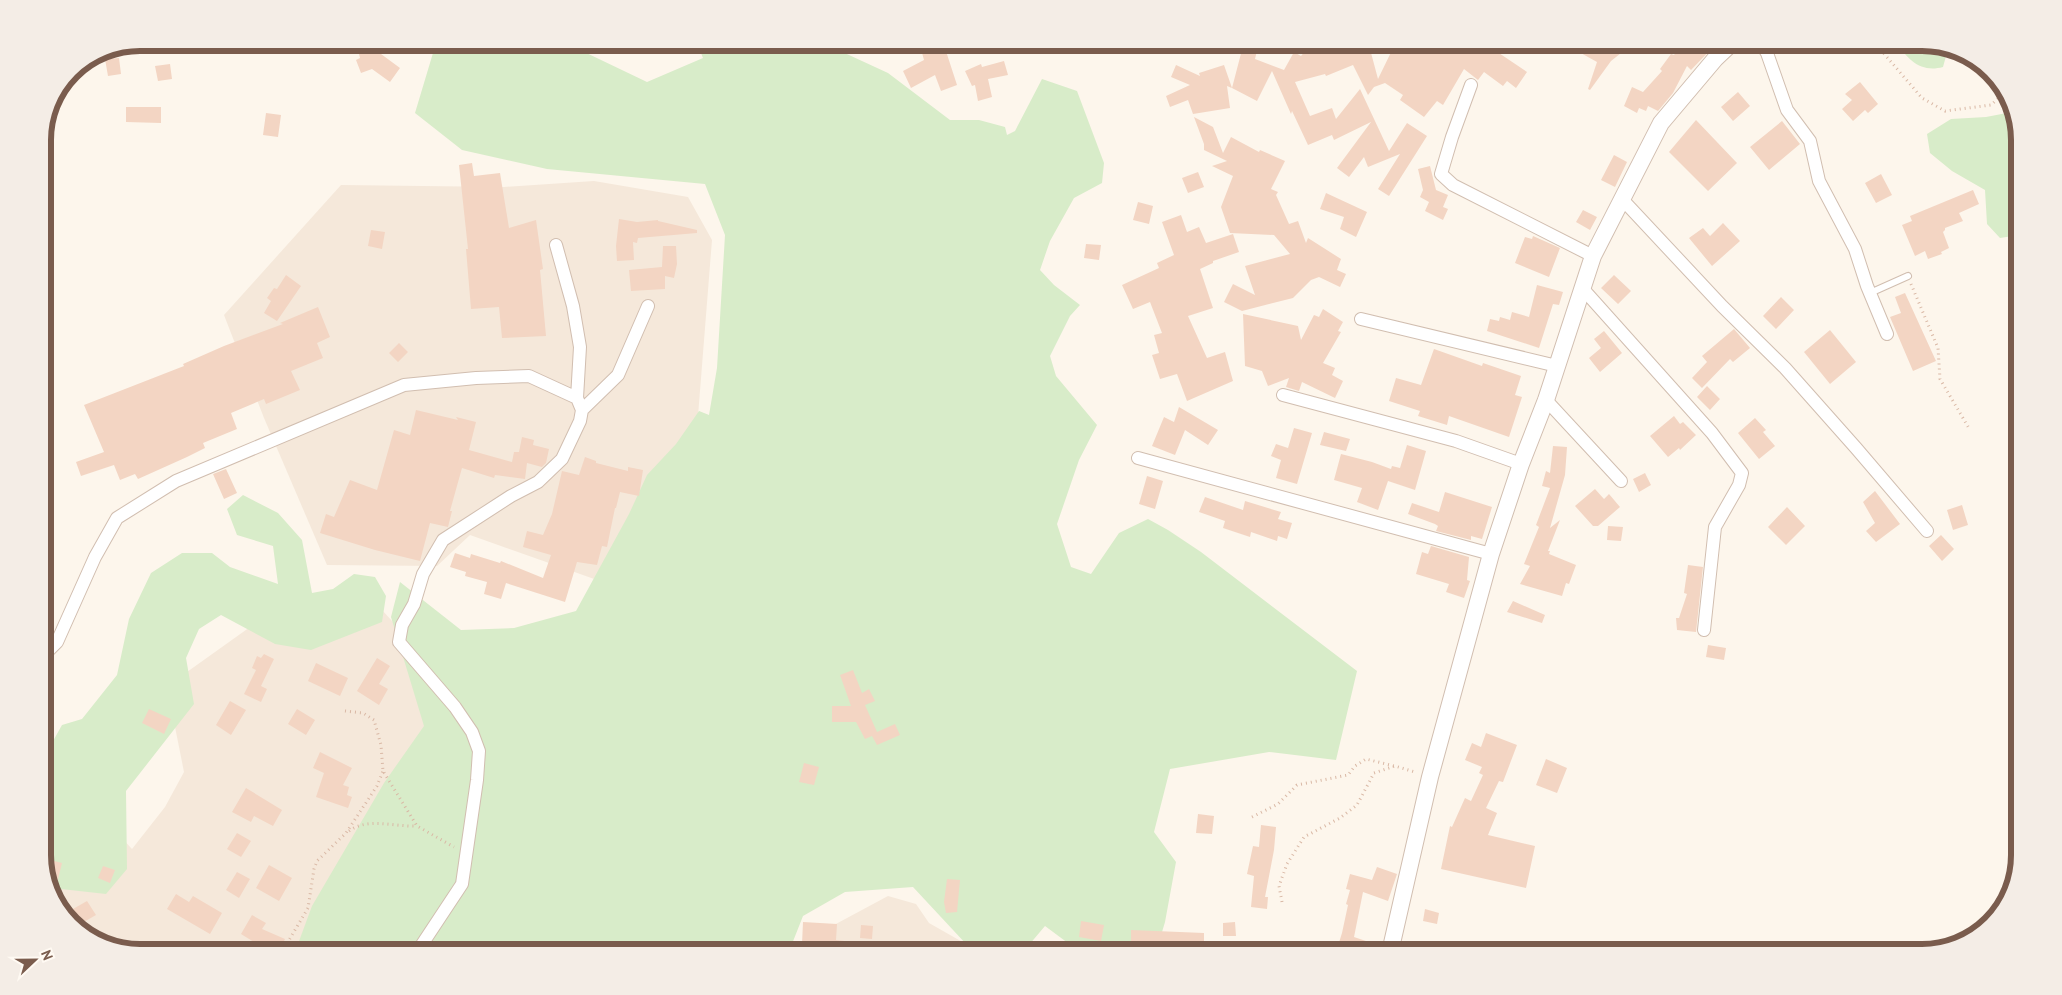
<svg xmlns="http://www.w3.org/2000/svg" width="2062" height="995" viewBox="0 0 2062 995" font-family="'PT Sans',sans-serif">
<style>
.residential{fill:#f5e8da}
.green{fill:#d8ecc9}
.building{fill:#f3d5c3}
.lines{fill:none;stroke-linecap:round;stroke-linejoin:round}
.service-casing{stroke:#d1beb0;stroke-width:8}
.minor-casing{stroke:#d1beb0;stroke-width:14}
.tertiary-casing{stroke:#d1beb0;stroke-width:18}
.path{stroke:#d9b8a5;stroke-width:3;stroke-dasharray:1 4;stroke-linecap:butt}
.service{stroke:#fff;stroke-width:6}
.minor{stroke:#fff;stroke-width:12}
.tertiary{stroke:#fff;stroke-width:16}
.rim{fill:none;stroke:#7a5c4d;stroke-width:6}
</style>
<rect width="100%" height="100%" fill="#fdf6ec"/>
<path class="residential" d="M594 181 688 197 712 240 698 416 614 586 470 535 437 566 327 565 264 418 224 315 341 185 504 187Z
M382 610 480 717 314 952H141L97 943 59 909 43 861 106 821 132 849 165 807 184 772 174 722 187 672 257 622Z
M888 896 916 904 929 923 980 952H807L834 925Z"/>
<path class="green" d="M436 43H575L576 48 647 82 703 58 697 43H823L888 73 950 120H979L1005 127 1007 135 1015 131 1042 79 1077 91 1104 163 1102 183 1074 198 1050 241 1040 270 1054 285 1080 305 1070 316 1050 356 1056 376 1097 425 1079 460 1057 524 1071 567 1091 574 1119 533 1148 519 1168 530 1201 552 1357 671 1336 760 1269 752 1170 769 1154 832 1176 862 1165 922 1156 952H1080L1045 926 1023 952H984L967 945 913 887 845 892 803 916 790 949 791 952H295L312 906 384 783 424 726 391 617 400 582 461 630 514 628 576 611 629 514 647 475 676 444 699 411 709 415 717 368 725 235 705 184 547 169 462 150 415 113Z
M1897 43H1921L1948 49 1943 67C1921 73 1908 60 1897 43Z
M2012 112 2019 134V235L2000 238 1987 224 1985 190 1952 171 1930 153 1927 134 1951 119 1986 117Z
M243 495 278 513 302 540 312 593 333 589 354 574 375 577 386 596 382 622 311 650 275 644 221 615 199 629 186 658 194 704 126 791 127 869 106 894 52 888 43 861V781L48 750 62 725 82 719 117 675 129 619 151 573 182 553H212L230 567 278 584 273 546 237 535 227 509Z"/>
<path class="building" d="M356 42H409V43L381 54 400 68 390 82 372 69 361 73 356 60 360 58Z
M919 42H943L957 85 941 91 935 75 911 88 903 71 924 60Z
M1244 42H1259L1255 59 1284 70 1294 52 1301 56 1313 42H1360L1370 49 1378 79 1396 42H1413L1425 52 1429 46 1441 54 1443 50 1448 53 1454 42H1466L1480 50 1484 43 1527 72 1516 88 1507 81 1503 86 1484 72 1478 80 1464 69 1443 105 1437 101 1424 117 1400 100 1403 95 1385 83 1374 87 1368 95 1353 65 1326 76 1325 74 1295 82 1310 116 1332 108 1336 119 1360 89 1389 151 1407 123 1427 136 1389 196 1378 189 1400 154 1368 167 1364 157 1349 177 1337 168 1371 122 1334 140 1332 135 1308 145 1292 111 1291 114 1272 71 1257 101 1232 88Z
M1584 42H1635L1611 61 1590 90 1588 89 1597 62 1579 52Z
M1691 42H1718L1691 70 1687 66 1673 93 1658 111 1648 106 1646 111 1639 108 1637 113 1624 106 1632 87 1643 92 1662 71 1660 69 1671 54 1674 55 1679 48 1682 50Z
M119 58 121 74 108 76 105 59Z
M1004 61 1008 75 988 79 992 97 978 101 975 85 972 86 965 71 981 64 982 67Z
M170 64 172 79 158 81 155 66Z
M1176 65 1200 76 1199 73 1224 65 1232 88 1227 86 1230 108 1193 114 1188 100 1170 107 1166 96 1190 85 1171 77Z
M1860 82 1878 104 1868 113 1865 110 1853 121 1842 109 1852 100 1845 94Z
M1738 92 1750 106 1733 121 1721 107Z
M126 107H161V123L126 122Z
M266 113 281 115 278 137 263 135Z
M1194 117 1213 127 1223 153 1231 137 1259 152 1260 150 1285 161 1271 189 1278 192 1276 195 1289 224 1298 221 1306 243 1308 238 1341 259 1337 270 1346 274 1340 287 1319 277 1311 280 1293 298 1242 311 1224 302 1233 284 1255 295 1245 266 1290 254 1274 235 1230 233 1221 207 1233 176 1212 166 1227 161 1204 150V144Z
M1696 120 1737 163 1708 191 1669 152Z
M1782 121 1800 144 1769 170 1750 147Z
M1614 155 1627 162 1615 187 1601 180Z
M472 163 474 176 500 173 509 228 536 220 543 269 540 270 546 336 502 338 499 307 471 309 466 249H468L459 165Z
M1430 166 1436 190 1448 195 1443 207 1448 209 1443 220 1425 211 1429 202 1420 197 1423 190 1418 169Z
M1198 172 1204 187 1188 193 1182 178Z
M1881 174 1892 195 1876 203 1865 183Z
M1973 190 1979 204 1959 213 1963 221 1945 228V230L1943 232 1949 248 1941 252 1942 254 1928 259 1925 251 1915 256 1902 225 1912 221 1910 216Z
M1326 193 1367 212 1356 237 1340 229 1344 217 1320 209Z
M1138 202 1153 206 1149 224 1133 220Z
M1583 210 1597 217 1590 230 1576 222Z
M1181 215 1187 232 1199 227 1206 243 1233 234 1239 252 1213 261V263L1200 269 1213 308 1188 316 1207 358 1225 352 1233 381 1187 401 1177 374 1160 379 1152 355 1159 353 1154 335 1162 333 1150 302 1133 309 1122 285 1159 268 1157 263 1174 255 1162 222Z
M619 219 637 222 658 220V221L697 230V233L638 238 637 243 633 242 634 260 617 261 616 246Z
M1723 223 1740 241 1712 266 1689 238 1703 228 1710 236Z
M371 230 385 232 382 249 368 246Z
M1533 236 1560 248 1549 277 1515 263 1525 237 1532 239Z
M1086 244 1101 245 1099 260 1084 258Z
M663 246H676L677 264 674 278 665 276V289L631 291 629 270 662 267Z
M286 275 301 286 277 321 264 313 271 301 267 298 274 288 277 289Z
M1614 275 1631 291 1618 304 1601 288Z
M1537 285 1563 292 1559 305 1553 304 1539 348 1487 331 1490 319 1499 321 1500 317 1510 320 1512 312 1529 317Z
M1905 293 1936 361 1913 371 1890 317 1901 313 1895 297Z
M1781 297 1794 310 1776 329 1763 316Z
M318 307 330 337 317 343 323 358 291 371 300 390 266 404 264 399 231 413 237 429 203 443 205 448 187 457 138 479 135 474 120 480 114 465 81 476 76 462 104 452 84 405 184 366 183 364 224 346 283 324 280 323Z
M1323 309 1343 322 1338 331 1341 332 1323 363 1335 368 1332 375 1343 381 1335 398 1302 382 1299 391 1286 387 1289 378 1268 386 1262 371 1245 366 1243 314 1298 326 1301 340 1314 315 1319 317Z
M1734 329 1750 348 1733 362 1730 359 1702 388 1692 378 1707 362 1702 356Z
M1830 330 1856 362 1830 384 1804 352Z
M1604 331 1622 353 1600 372 1589 358 1601 348 1594 339Z
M399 343 408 352 398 362 389 353Z
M1434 349 1482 366 1483 363 1521 376 1515 395 1522 397 1509 437 1449 416 1447 425 1418 416 1420 411 1389 401 1396 378 1421 385Z
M1707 386 1720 399 1710 410 1697 397Z
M1179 407 1218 430 1208 445 1185 430 1175 455 1152 446 1164 417 1174 422Z
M416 410 458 420 456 417 476 422 469 450 512 462 514 452H519L522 437 534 440 533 445 549 449 546 463 542 467 527 463 525 479 495 475 494 478 462 468 450 511H452L448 527 430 523 420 561 375 550 320 533 326 514 334 517 350 480 377 490 394 430 410 435Z
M1674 416 1680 424 1683 422 1696 435 1680 450 1679 448 1668 457 1650 436Z
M1755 418 1766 430 1763 432 1775 446 1759 459 1738 433Z
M1294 428 1312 433 1297 484 1276 478 1281 460 1271 456 1276 444 1288 448Z
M1324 432 1350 439 1346 451 1320 445Z
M1407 445 1426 451 1415 490 1388 481 1378 510 1357 502 1362 488 1334 480 1341 454 1372 462 1391 469 1392 466 1400 468Z
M1553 446 1567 447 1565 475 1550 528 1560 520 1548 551H1550L1549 554 1576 565 1569 584 1566 583 1562 596 1520 584 1530 566 1524 564 1539 527 1536 525 1550 488 1542 486 1546 471 1550 473Z
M585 457 596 461V463L628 471V467L643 470 639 496 620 492 616 508H615L607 547 602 546 597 565 577 562 565 602 506 583 501 599 484 594 487 582 465 576 466 572 450 567 455 553 470 558 471 554 500 563 501 561 543 578 551 555 523 547 527 531 543 535 552 514 562 471 579 475Z
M226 469 237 493 224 499 213 474Z
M1645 473 1651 485 1639 492 1633 479Z
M1147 476 1163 481 1155 509 1139 504Z
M1595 489 1604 499 1609 494 1620 507 1598 526H1593L1575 506Z
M1875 491 1900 524 1876 542 1866 531 1875 523 1863 502Z
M1445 492 1492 507 1482 539 1471 536V540L1436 531 1438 526 1435 524 1408 514 1412 503 1439 512Z
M1205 497 1243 510 1245 501 1281 512 1278 519 1292 523 1287 539 1278 536 1277 541 1251 532 1250 537 1223 528 1225 521 1199 512Z
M1962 505 1968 525 1953 530 1947 510Z
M1787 507 1805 526 1786 545 1768 527Z
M1608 526 1623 527 1621 541 1607 540Z
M1941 535 1954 549 1942 561 1929 546Z
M1431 546 1469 557 1467 580 1470 581 1464 598 1446 592 1449 584 1416 574 1422 552 1428 554Z
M1688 565 1703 567 1696 632 1677 630 1676 618H1679L1687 594 1684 593Z
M1513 601 1545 615 1542 623 1507 612Z
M1708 645 1726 648 1724 660 1706 657Z
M264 654 274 659 261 686 267 689 261 702 244 694 256 670 252 668 257 656 261 658Z
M377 658 390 666 379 684 388 689 379 705 357 691Z
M316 663 348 678 340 696 308 681Z
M853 670 862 693 869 689 875 701 865 705 877 732 895 724 900 735 877 745 872 736 865 739 856 722H832V706H851L840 675Z
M230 701 246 710 231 735 216 725Z
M149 709 171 719 164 734 142 723Z
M297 709 315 720 306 735 288 724Z
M1486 733 1517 745 1503 782 1499 781 1486 808 1497 813 1488 835 1535 846 1526 888 1441 869 1450 826 1452 827 1465 798 1471 801 1483 775 1479 773 1482 767 1465 760 1472 743 1481 747Z
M320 752 352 768 343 785 349 787 347 795 352 797 348 808 316 797 324 773 313 768Z
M1546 759 1567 768 1557 793 1536 785Z
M804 763 819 767 814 785 799 782Z
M246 788 282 810 273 826 254 816 251 822 232 812Z
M1198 814 1214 816 1212 834 1196 833Z
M1261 825 1276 827 1274 850 1265 897H1268L1267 909 1251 907 1254 876 1247 874 1253 846 1259 847Z
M237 833 251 841 241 857 227 849Z
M43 858 62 863 54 895 43 861Z
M269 865 292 878 279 901 256 888Z
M103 866 115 870 110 883 98 878Z
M1377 867 1397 874 1388 901 1363 892 1354 937 1366 941 1362 952H1336L1342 933 1348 905 1346 904 1350 890 1346 889 1350 874 1372 880Z
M237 872 250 879 239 898 226 890Z
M947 879 960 880 957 912 946 913 944 902Z
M176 894 189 902 193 896 222 913 210 934 167 909Z
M87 901 96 915 82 923 73 909Z
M1425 909 1439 913 1437 924 1423 921Z
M252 915 266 923 262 929 285 939 279 952H272L258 947 259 945 241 934Z
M1081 921 1104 925 1101 941 1079 937Z
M803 922 837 924 836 940 870 944 869 952H814V945L802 944Z
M1235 922 1236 936H1223V923Z
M861 925 873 926 872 939 860 938Z
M1131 930 1204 933V945L1131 941Z"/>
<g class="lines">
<g class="service-casing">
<path id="service" d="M1870 293 1908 276"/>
</g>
<g class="minor-casing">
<path id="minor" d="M1760 42 1767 53 1787 110 1810 141 1819 181 1855 249 1867 286 1887 334
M1471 85 1452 137 1441 174 1453 185 1593 256
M1621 198 1722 306 1785 368 1856 448 1927 531
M556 245 573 306 580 347 577 398
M1583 289 1712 433 1742 473 1739 485 1715 527 1704 630
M1361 319 1557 366
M1283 395 1456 441 1521 464
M1546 400 1621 481
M582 410 618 375 648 306
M1138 458 1491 554
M43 656 57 642 95 557 117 518 176 481 404 385 476 378 529 376 577 398 582 410 580 421 562 459 538 482 511 496 443 540 423 574 414 604 402 625 399 642 455 707 472 732 479 751 477 780 462 884 417 952
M403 952 410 949 413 952"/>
</g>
<g class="tertiary-casing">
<path id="tertiary" d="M1390 952 1430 777 1491 554 1521 464 1546 400 1593 256 1661 123 1715 59 1733 42"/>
</g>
<path class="path" d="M1874 42 1922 98 1945 111 1991 105 2005 92
M1911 284 1938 348 1940 379 1970 430
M345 711 363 713 374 720 381 745 383 771 417 826 454 847
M1252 817 1278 804 1297 785 1348 775 1355 766 1366 759 1394 766
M349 831C368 817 394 827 417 826
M1282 902 1279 886 1287 864 1304 837 1340 818 1357 805 1374 773 1395 766 1415 772
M282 952 308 908 314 869 317 861 346 833 377 786 383 771"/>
<use href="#service" class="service"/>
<use href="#minor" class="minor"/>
<use href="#tertiary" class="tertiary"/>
</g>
<path d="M0 0H2062V995H0ZM140 51H1922A89 89 0 0 1 2011 140V855A89 89 0 0 1 1922 944H140A89 89 0 0 1 51 855V140A89 89 0 0 1 140 51Z" fill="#f4ede6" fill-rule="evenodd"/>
<path class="rim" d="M140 51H1922A89 89 0 0 1 2011 140V855A89 89 0 0 1 1922 944H140A89 89 0 0 1 51 855V140A89 89 0 0 1 140 51Z"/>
<g transform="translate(35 960) rotate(68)" stroke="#fffaf3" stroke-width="4" paint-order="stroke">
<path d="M0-4L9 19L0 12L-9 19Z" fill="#7a5c4d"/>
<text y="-8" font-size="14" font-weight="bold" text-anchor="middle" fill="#7a5c4d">N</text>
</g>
</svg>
